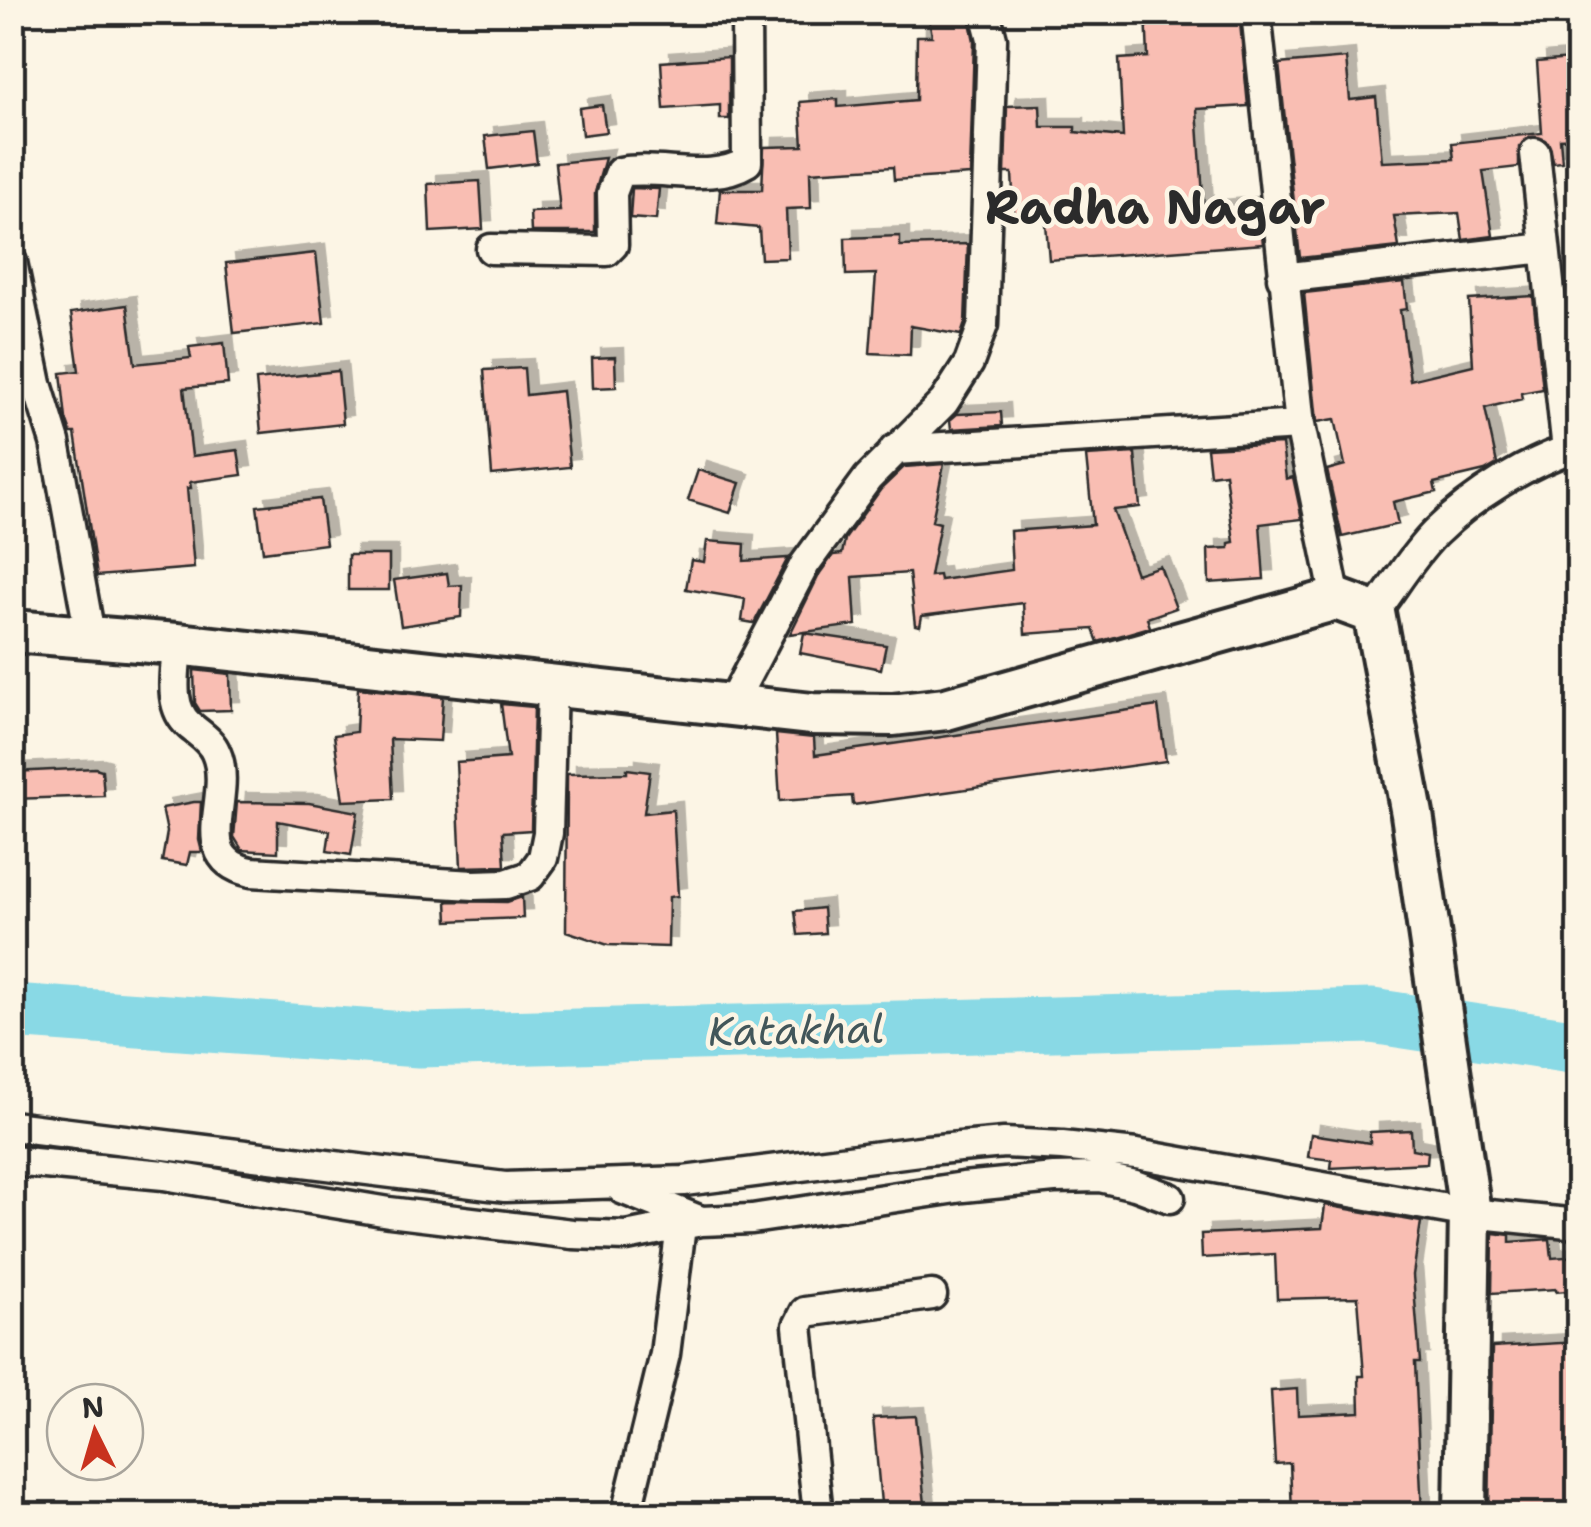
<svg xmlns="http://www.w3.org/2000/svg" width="1591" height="1527" viewBox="0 0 1591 1527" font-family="'Shantell Sans',sans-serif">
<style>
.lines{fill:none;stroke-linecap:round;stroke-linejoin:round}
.river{stroke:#89d9e5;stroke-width:55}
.building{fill:#f9beb3;stroke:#2b2b2b;stroke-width:2.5;filter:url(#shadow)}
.street-casing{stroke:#2b2b2b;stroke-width:35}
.secondary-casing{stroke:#2b2b2b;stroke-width:48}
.street{stroke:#fcf5e5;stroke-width:28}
.secondary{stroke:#fcf5e5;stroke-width:40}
.labels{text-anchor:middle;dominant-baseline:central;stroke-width:9;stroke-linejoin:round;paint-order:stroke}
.water-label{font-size:40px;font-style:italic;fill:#42565a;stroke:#fcf5e5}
.district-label{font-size:48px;font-weight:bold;fill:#2b2b2b;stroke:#fcf5e5}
</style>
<defs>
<filter id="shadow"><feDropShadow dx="9" dy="-9" stdDeviation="0" flood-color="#0004"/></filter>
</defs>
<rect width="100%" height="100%" fill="#fcf5e5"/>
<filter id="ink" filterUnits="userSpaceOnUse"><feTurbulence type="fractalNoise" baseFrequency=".01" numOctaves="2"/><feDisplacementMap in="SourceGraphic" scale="20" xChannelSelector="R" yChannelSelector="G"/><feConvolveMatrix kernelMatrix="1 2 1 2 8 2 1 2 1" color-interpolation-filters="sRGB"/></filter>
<g filter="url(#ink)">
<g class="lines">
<path class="river" d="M12 1011 419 1040 1372 1016 1578 1047"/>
</g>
<path class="building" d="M928 12H968L974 41 970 175 894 180 893 167 810 172 811 208 786 209 788 258 761 259 759 228 717 224 720 190H762L764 147 803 146 800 102 838 99V107L916 100 917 36H932Z
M1146 12H1239L1248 106 1197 109 1204 210 1259 205 1263 244 1049 260 1045 211 1014 213 1012 173H1005L1007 106 1040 105 1041 127H1075V132L1123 137 1119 59 1148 57Z
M729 57V119H720V105L664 109 661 62Z
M1346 58 1350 100 1376 97 1382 162 1454 159 1452 143 1542 133 1537 62 1570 59 1575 138 1560 139 1562 162 1554 163 1548 142 1532 136 1519 147V167L1483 171 1493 236 1463 240 1459 213 1394 216 1399 247 1300 258 1279 64Z
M602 105 606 132 582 135 579 108Z
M533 131 537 163 489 169 485 136Z
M605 158 595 193V232H531L530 212 560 211 555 163Z
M480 181 483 229 430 232 428 184Z
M632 188 659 189 656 220 630 218Z
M900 236V246L968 244 965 323 961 335 911 326 910 355 870 353 876 274 846 275 845 238Z
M316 253 324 323 234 333 226 263Z
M1404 282 1407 309 1400 310 1410 380 1473 365 1469 300 1533 296 1543 389 1521 393 1522 399 1485 408 1497 464 1485 471 1434 483 1436 492 1393 502 1398 524 1342 537 1327 470 1345 465 1335 419 1317 422 1304 293Z
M127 305 135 364 191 358 189 347 224 343 228 384 184 388 192 456 238 450 242 475 190 482 191 488H187L194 568 97 576 75 433H71L66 419 61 373 79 371 71 313Z
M615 357 616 387 593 388 592 358Z
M524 368 526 395 562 391 570 467 492 475 484 370Z
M338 371 343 424 261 433 256 380Z
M1001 412 1002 426 951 429 950 420 957 414Z
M1282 444 1286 479 1293 477 1302 519 1260 524 1264 579 1209 583 1208 549 1229 548V543L1234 542 1225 473 1210 475 1207 448Z
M1135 453 1140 507 1113 510 1136 574 1160 566 1176 608 1147 618 1150 627 1098 642 1093 629 1025 634 1023 603 922 616 920 626 915 625 909 573 853 577 856 625 790 634 820 573 833 555 842 554 845 539 881 489 904 467 944 464 932 521 940 523 930 576 939 575 940 580 1012 570 1010 531 1093 525 1086 456Z
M698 470 740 483 730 513 688 500Z
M320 499 326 544 263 552 257 506Z
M707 541 745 544 744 561 788 558 754 623 742 621 745 599 686 589 691 560 704 562Z
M348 555H389V590H348Z
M447 573 449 586 462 585 461 617 401 626 394 580Z
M804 633 886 645 881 669 800 653Z
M194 670 230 674 231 710 200 711 195 703Z
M358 688 443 697 440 741 390 739 393 799 343 801 334 735 356 732Z
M501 704 534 707 531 830 503 832 505 866 461 867 456 762 508 758Z
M1158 706 1166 761 853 805 852 796 780 801 776 734 814 738 815 755Z
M95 768 102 770 104 796 12 799V772Z
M627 769 650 772 644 813 673 810 678 896 669 897 668 947 608 945 566 931 567 774 627 773Z
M194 802H201L199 840 202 852H190L187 865 162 861 167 832 162 808Z
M237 802 309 803 358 812 351 855 327 851 330 831 278 821V852L242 850 234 837Z
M522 897 523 918 448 921 447 901 507 902Z
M823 908 825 933 798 935 795 911Z
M1411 1130 1412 1149 1428 1152 1427 1163 1331 1168 1332 1160 1308 1157 1311 1134 1370 1143V1132Z
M1325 1205 1421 1222 1413 1275 1420 1362H1415L1422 1514H1292L1290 1463 1275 1464 1271 1391 1297 1389 1298 1415 1360 1412 1359 1376H1364L1358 1297 1277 1299 1275 1254 1202 1258 1201 1234 1322 1228Z
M1493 1233 1510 1235V1242L1550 1239 1552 1258 1578 1256V1290L1556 1292V1289L1492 1293Z
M1578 1342V1514H1489L1492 1347Z
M916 1416 926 1514H882L873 1418Z"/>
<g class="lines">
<g class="street-casing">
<path id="street" d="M1256 12 1300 425 1336 599
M1535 153 1567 450
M491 249 607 251 613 245 612 193 620 172C661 165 711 184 747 162L746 12
M12 262 37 384 55 442 90 635
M1282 278 1545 248
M894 450 1300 425
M1374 613C1394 587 1412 556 1435 533 1475 494 1526 463 1578 446
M177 644C176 671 167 706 189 725 199 734 211 740 216 753 235 796 187 858 251 872L474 885 506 884 530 876 543 858 548 833 552 685
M731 705 805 564 868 478 944 402 969 363 983 325 992 39 985 12
M12 1126 505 1187 684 1181 927 1150 1004 1143 1062 1146 1136 1154 1470 1213 1578 1224
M12 1161 164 1175 389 1212 572 1234 626 1236 701 1221
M622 1189 701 1221 752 1219 963 1187 1054 1178 1100 1177 1135 1185 1170 1198
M626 1514 665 1354 681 1226
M818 1514 798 1326 805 1312 932 1295"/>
</g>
<g class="secondary-casing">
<path id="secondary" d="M12 631 177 644 812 714 892 715 946 709 1336 599 1374 613 1412 814 1470 1213 1465 1514"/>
</g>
<use href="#street" class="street"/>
<use href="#secondary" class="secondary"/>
</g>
</g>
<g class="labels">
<g class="water-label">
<text transform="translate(796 1030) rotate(-1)">Katakhal</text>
</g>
<g class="district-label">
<text x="1155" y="207">Radha Nagar</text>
</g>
</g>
<rect width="1591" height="1527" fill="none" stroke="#fcf5e5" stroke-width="50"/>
<rect x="25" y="25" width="1541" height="1477" fill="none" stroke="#2b2b2b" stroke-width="4" filter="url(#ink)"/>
<g transform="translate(95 1432) rotate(355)"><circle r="48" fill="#fcf5e5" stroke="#a8a49b" stroke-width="2.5"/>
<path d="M0-8L18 38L0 25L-18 38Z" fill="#c8321e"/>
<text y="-15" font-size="28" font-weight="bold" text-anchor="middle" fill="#2b2b2b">N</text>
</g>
</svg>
